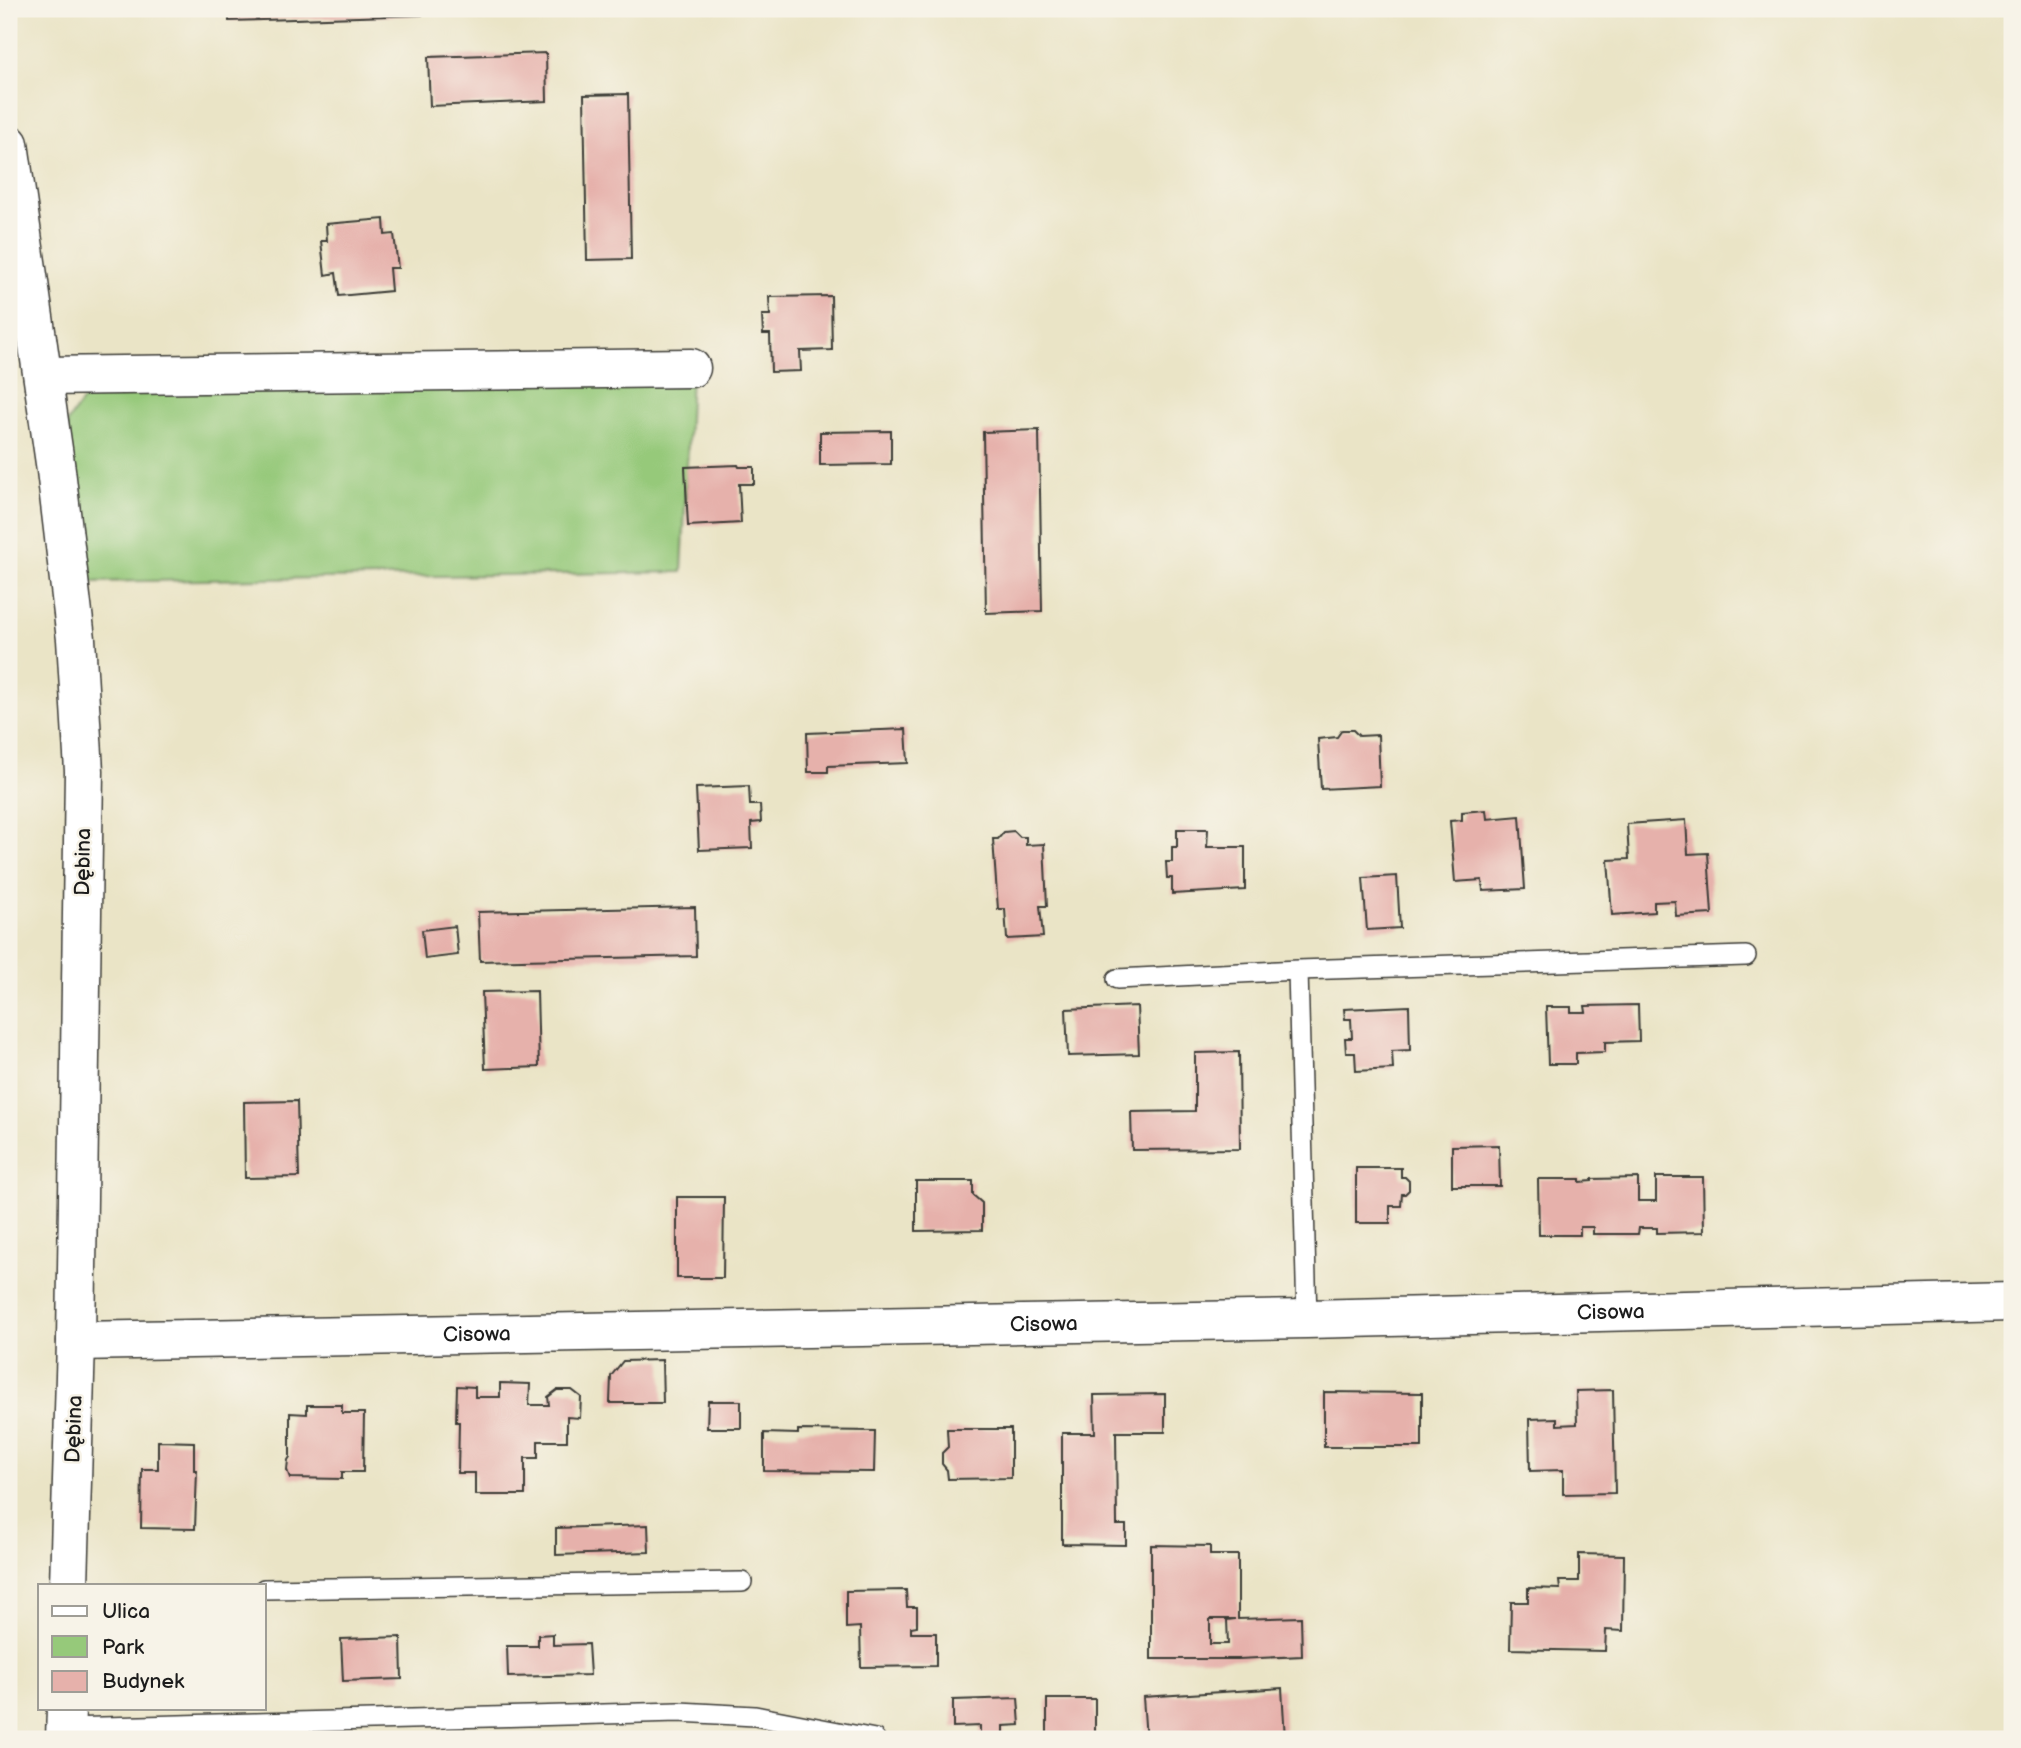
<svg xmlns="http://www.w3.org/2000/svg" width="2021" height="1748" viewBox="0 0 2021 1748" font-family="'Balsamiq Sans',sans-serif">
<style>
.green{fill:#96c97a;stroke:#59724b;stroke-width:2}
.building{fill:#e6b1ab;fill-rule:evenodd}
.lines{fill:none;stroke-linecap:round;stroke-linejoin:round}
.lane-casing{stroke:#3b3a36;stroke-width:22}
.street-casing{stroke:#3b3a36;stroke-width:41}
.lane{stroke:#fff;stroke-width:19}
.street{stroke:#fff;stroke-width:38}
.labels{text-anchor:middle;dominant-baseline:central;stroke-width:5;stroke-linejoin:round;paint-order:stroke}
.street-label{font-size:21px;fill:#1c1c1c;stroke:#f7f3e8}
</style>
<rect width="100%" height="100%" fill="#f7f3e8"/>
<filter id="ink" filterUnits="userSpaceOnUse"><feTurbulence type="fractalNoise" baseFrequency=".0143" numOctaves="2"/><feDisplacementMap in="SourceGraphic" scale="14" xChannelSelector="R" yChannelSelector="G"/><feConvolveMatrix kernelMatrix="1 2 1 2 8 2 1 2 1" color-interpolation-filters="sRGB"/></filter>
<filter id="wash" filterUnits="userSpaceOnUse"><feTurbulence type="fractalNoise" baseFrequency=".00686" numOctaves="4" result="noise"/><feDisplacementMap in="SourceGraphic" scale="28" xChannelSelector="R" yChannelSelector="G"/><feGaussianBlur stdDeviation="1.57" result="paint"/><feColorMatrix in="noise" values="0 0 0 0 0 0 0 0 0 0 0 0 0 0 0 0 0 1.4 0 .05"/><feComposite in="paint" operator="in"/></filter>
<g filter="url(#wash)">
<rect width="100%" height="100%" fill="#eae4c6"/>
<path class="green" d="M691 375 682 572 89 582 67 423 82 401 95 394Z"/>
<g id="blocks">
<path class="building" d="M229 9H421L422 15 229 21Z
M546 53 547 101 430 106 428 57Z
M628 94 631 259 587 260 584 95Z
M384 219 385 235 394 234 398 268H389L391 291 339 296 336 273 325 275 321 241H327L326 224Z
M831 296 832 350 800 351 801 371 771 372 770 334H763L762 315H770L769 297Z
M1039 430 1042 611 986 613 983 432Z
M891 431V464L820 465V432Z
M738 465 739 467H754V484H739L741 523 688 526 685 467Z
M906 729 908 763 828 766V772H808L807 733Z
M1342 730H1353L1359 736 1378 735 1380 786 1321 789 1318 739 1337 737Z
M749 786 750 805H760L761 822 751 823 752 848 699 850 696 788Z
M1486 810 1487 819 1520 816 1525 889 1483 891 1482 880 1455 882 1450 821 1462 820V812Z
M1686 820 1688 854 1708 853 1712 914 1676 916 1675 901 1654 902V912L1612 915 1608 860 1629 859 1627 824Z
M1177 829H1208L1207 847H1245V890L1172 894V878H1167L1166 862H1172V847H1177Z
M1014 831 1020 837H1026V845L1044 844 1047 906H1040L1043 937 1007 939 1005 909H998L993 839H998L1004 832Z
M1397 876 1400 928 1367 930 1363 878Z
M695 907 696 956 480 961 478 912Z
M455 926 458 955 425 959 422 930Z
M537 991 539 1067 485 1069 482 992Z
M1638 1005 1639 1041 1605 1042V1052L1576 1053V1064H1548L1546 1007H1571V1012H1586L1585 1006Z
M1137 1006 1139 1054 1068 1056 1066 1009Z
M1409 1006 1410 1050 1392 1051 1393 1069 1356 1071 1355 1053H1346L1345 1038H1352L1351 1019H1345L1344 1009Z
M1239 1052 1240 1149 1132 1150 1131 1112 1195 1111V1053Z
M297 1101 299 1177 245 1178 244 1102Z
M1499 1145 1500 1186H1452V1146Z
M1356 1168H1401V1177H1405L1409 1181V1190L1405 1194H1402L1401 1206H1390V1223H1356Z
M1656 1177H1703L1704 1232 1657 1233V1228H1639L1638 1234H1593V1227H1580V1235H1539L1538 1179H1580V1182L1592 1181V1179L1638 1178V1201H1656Z
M916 1181H973V1195L982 1203V1230L916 1231Z
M677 1197H724L723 1278H677Z
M662 1360 663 1403H610L611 1376 623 1361Z
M500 1383 530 1384 529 1405H549L548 1397 557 1390H572L581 1397 580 1418 567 1417V1441H538V1458H525V1495H475V1473H458L459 1422H456L457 1386 475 1387V1397H500Z
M1613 1390 1615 1493 1563 1494V1470L1530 1471 1529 1419 1557 1418V1425L1577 1424 1576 1391Z
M1324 1392 1422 1393V1447H1324Z
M1165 1394V1432H1116L1117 1525H1126V1545L1062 1544V1433H1095L1094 1395Z
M708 1401H741V1428H707Z
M307 1405H342V1413H364L363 1472H342V1479L290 1478 287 1470 288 1460 290 1457V1413L307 1414Z
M947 1429H1011V1478L948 1479 947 1470 942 1464V1453L948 1447Z
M798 1430 875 1431 874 1472 764 1471V1433L798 1434Z
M158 1441 194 1442V1470H197L195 1529 141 1528 142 1469H158Z
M648 1525 649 1552 556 1555V1528Z
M1151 1545 1210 1546V1555H1238V1619L1301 1617 1302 1656 1238 1659H1151ZM1210 1619H1235L1227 1620 1228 1644H1210Z
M1579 1554 1624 1555 1623 1631 1606 1630 1605 1651 1510 1649 1511 1602H1528V1588L1560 1589 1559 1581H1579Z
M906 1590 907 1607H917V1626L911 1627V1633H936V1666L861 1667 860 1627 846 1628V1591Z
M553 1634V1645L588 1644 590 1675 508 1677 507 1646H538V1635Z
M401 1637 402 1679 343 1681 341 1639Z
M1282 1688 1285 1739H1146L1143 1697Z
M1018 1698 1020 1725 1003 1726V1738L980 1739V1726L953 1727V1700Z
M1047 1699H1095V1739H1047Z"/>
</g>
</g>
<g filter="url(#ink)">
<use href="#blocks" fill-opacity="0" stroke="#3b3a36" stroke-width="2"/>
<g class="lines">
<g class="lane-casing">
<path id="lane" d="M1298 970 1307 1319
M1117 979 1298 970 1746 956
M264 1589 742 1582
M65 1728 679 1712 755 1716 875 1739"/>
</g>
<g class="street-casing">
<g id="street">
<path d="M9 144 56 470 76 639 84 771 76 1341 69 1585"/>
<path d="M43 376 691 368"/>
<path id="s1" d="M76 1341 1307 1319 2012 1302"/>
<path d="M65 1739 66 1708"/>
</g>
</g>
<use href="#lane" class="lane"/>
<use href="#street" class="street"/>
</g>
</g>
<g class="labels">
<g class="street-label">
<text transform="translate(83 862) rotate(-89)">Dębina</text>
<text stroke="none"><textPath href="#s1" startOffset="1535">Cisowa</textPath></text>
<text stroke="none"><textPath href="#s1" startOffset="968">Cisowa</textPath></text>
<text stroke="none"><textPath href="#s1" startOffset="401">Cisowa</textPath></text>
<text transform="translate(74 1429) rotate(-88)">Dębina</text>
</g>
</g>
<rect width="2021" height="1748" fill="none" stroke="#f7f3e8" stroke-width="35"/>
<rect x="38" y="1584" width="228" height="126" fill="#f7f3e8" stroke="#9f9d96" stroke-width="2"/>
<rect x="52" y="1606" width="35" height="10" fill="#ffffff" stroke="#9f9d96" stroke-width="2"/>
<text x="102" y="1618" font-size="21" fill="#1c1c1c">Ulica</text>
<rect x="52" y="1636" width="35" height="21" fill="#96c97a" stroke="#9f9d96" stroke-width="2"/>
<text x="102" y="1654" font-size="21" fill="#1c1c1c">Park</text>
<rect x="52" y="1671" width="35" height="21" fill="#e6b1ab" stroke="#9f9d96" stroke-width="2"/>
<text x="102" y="1688" font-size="21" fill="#1c1c1c">Budynek</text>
</svg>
